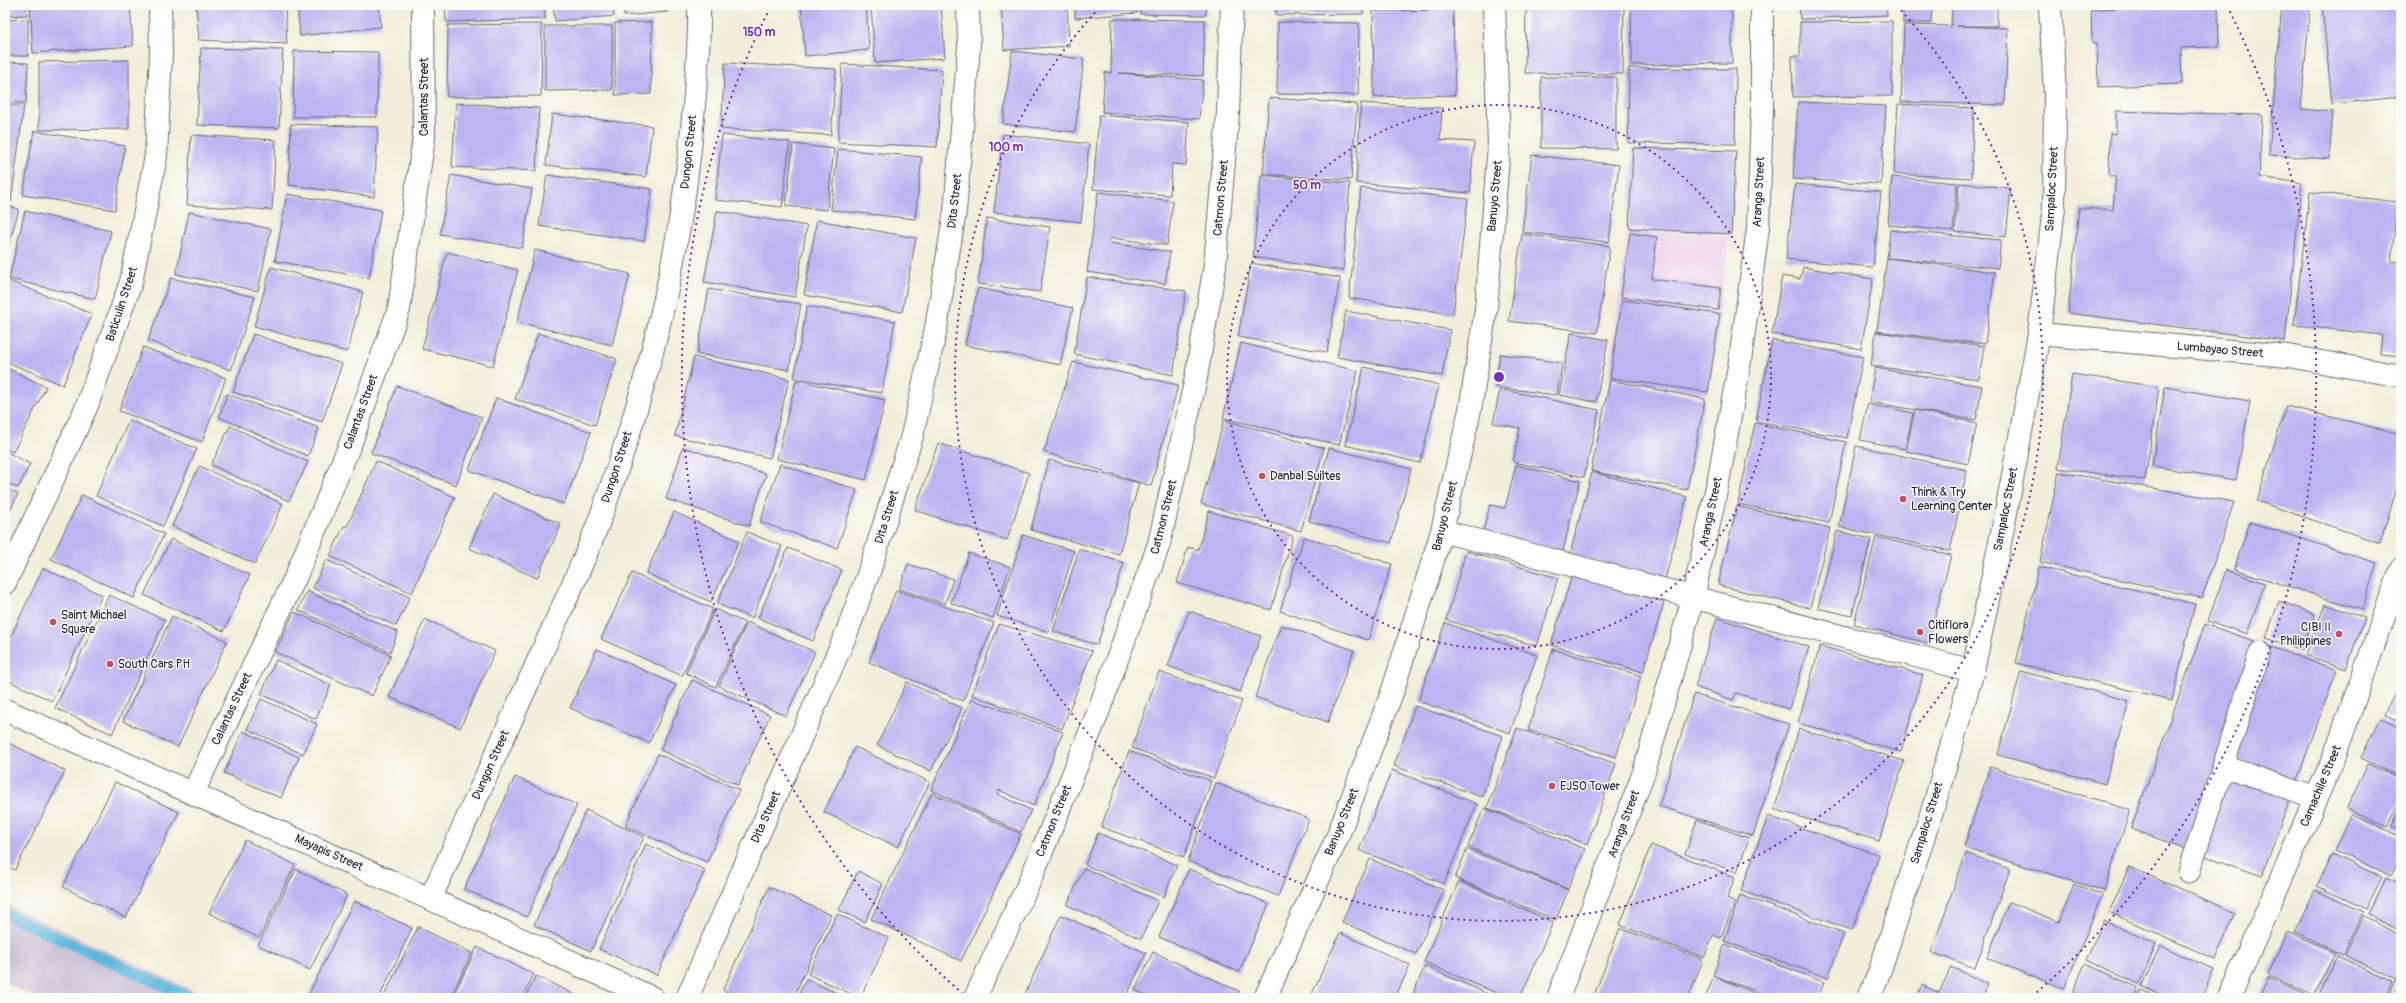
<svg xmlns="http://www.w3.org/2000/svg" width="2406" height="1003" viewBox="0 0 2406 1003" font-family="Pangolin,sans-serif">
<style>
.built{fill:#ecd1ea}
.industrial{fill:#cbbfd5}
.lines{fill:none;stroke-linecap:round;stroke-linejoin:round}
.stream{stroke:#5fb8dc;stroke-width:11}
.building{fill:#bcb3f1}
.service-casing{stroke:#6b6972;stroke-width:23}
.minor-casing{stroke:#6b6972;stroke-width:24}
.tertiary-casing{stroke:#6b6972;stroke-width:24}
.service{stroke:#fff;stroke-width:21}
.minor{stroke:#fff;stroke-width:22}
.tertiary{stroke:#fff;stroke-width:22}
.ring{fill:none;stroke:#7b2cbf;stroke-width:2;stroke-dasharray:2 4}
.poi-dot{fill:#d1495b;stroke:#fdfcf7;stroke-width:1.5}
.labels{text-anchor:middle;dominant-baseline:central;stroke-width:3;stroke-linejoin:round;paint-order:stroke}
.street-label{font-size:12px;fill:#22223b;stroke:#fdfcf7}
.poi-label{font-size:12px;fill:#22223b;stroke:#fdfcf7;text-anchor:start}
.centre{fill:#7b2cbf;stroke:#fdfcf7;stroke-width:2}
.ring-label{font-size:12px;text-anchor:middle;font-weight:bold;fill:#7b2cbf;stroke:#fdfcf7;stroke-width:3;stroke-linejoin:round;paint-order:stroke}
</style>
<rect width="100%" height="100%" fill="#fdfcf7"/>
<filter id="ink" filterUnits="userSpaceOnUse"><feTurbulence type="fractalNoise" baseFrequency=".025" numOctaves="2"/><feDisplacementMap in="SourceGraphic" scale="8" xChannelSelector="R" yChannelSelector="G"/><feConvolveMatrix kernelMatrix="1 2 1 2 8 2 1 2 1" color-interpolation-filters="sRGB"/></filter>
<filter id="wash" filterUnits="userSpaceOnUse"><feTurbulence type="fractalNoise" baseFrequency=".012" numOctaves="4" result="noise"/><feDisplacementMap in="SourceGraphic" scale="16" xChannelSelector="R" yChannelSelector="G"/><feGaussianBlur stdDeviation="0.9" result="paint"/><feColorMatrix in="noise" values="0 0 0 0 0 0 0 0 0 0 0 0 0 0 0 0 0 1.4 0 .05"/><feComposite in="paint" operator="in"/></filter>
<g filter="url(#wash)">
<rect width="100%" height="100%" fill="#f2eed9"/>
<path class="built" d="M1628 230 1729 237 1708 395 1608 379Z"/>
<path class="industrial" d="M5 904 209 998H37L5 983Z"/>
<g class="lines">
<path class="stream" d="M5 914 191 998"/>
</g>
<g id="blocks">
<path class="building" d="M5 5H26L27 15 5 16Z
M30 5H130L133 46 33 53Z
M196 5H285L287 44 199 40Z
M297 5H379L381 27 300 36Z
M445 5H544L545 19 446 22Z
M553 5H613L614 16 555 21Z
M623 5H667V12L624 16Z
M801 5H866L869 50 805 56Z
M871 5H941L945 58 875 63Z
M1001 5H1067L1069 46 1004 50Z
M1075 5H1136L1137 13 1075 18Z
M1140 5H1206V15L1140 14Z
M1275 5H1363V14L1276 15Z
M1371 5H1454V6L1371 9Z
M1526 5H1624L1623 74 1525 73Z
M1631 5H1732V63L1632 65Z
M1799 5H1886L1887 15 1800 19Z
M1903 5H1932L1931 23H1903Z
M1952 5H1997V26H1956L2008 28 2005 105 1901 102 1904 25 1951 26Z
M2282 5 2310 6 2301 109 2333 112 2329 159 2269 155Z
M2322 5H2401V97L2332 104Z
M2218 6 2219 47 2181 48 2182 84 2098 87 2097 44H2092L2091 9Z
M1453 10 1455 95 1374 97 1373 11Z
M28 19V56H5V20Z
M1112 19 1205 20 1203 76 1119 73 1203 80 1199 119 1102 112 1105 72 1111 73Z
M1892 21V96L1793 97 1792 56H1800V22Z
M652 22 651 94 615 95V23Z
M1278 22 1359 23 1358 95 1277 94Z
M542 24 541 96 447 97 448 25Z
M545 26H612V90L545 91Z
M201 48 283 50 279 128 197 125Z
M294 51 378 52 377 117H293Z
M1012 51 1084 59 1075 132 1003 124Z
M129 60V129L39 130V62Z
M5 62 28 63 26 103 5 102Z
M725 63 836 69 831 135 721 129Z
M842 64 942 70 937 147 838 142Z
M1629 68 1736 69 1735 144 1628 143Z
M1541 77H1616V149L1541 148Z
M1269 98 1357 104 1351 180 1263 174Z
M1798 102 1886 106 1881 184 1793 179Z
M456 103 539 108 536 171 452 167Z
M1361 103 1442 108 1440 140 1474 142 1470 193 1356 183Z
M1898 104 1974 108 1971 178 1894 174Z
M5 105H24L11 202 5 200Z
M2116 111 2262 115 2259 177 2302 183 2285 341 2068 313 2079 208 2113 210 2116 176H2109L2110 133 2116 134Z
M552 114 652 126 646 177 546 165Z
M1099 115 1189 122 1186 165 1172 164 1170 195 1093 189Z
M291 124 378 127 374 197 289 185Z
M34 131 125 146 115 210 23 195Z
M1003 134 1089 144 1081 222 994 212Z
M191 135 276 140 272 210 187 205Z
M722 135 790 142 782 207 715 200Z
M793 144 834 149 827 210 786 206Z
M1633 148 1736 151 1731 234 1629 228Z
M838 149 922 157 915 219 831 210Z
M1532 155 1619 165 1609 242 1522 232Z
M451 175 532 189 522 248 440 234Z
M547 175 652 189 644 241 539 226Z
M1261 175 1350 183 1343 271 1253 257Z
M1892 177 1957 183 1953 231 1888 225Z
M1959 183 2011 188 2006 237 1955 232Z
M1795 184 1881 192 1873 267 1786 259Z
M1361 188 1468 199 1453 314 1349 298Z
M1098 192 1173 201 1167 245 1111 238 1110 243 1170 252 1165 284 1087 272Z
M2310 192 2398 202 2391 261 2401 262V356L2380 354 2382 335 2294 325Z
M287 194 381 210 369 278 275 261Z
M5 205 19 209 5 258Z
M25 211 111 231 95 299 9 279Z
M717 211 807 226 795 297 704 282Z
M189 212 271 229 258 291 176 274Z
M987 218 1050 227 1040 292 978 284Z
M817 220 916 238 902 312 804 295Z
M1890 230 2001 240 1998 268 1887 258Z
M1630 233 1657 237 1652 279 1721 288 1718 310 1621 297Z
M1522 234 1610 246 1597 333 1509 321Z
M535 250 630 274 612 345 517 322Z
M447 252 518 270 493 366 422 349Z
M1887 258 1995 272 1985 344 1877 331Z
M1251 263 1340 278 1327 352 1238 337Z
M271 267 363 292 347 352 254 326Z
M1803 267 1873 279 1861 349 1772 334 1782 276 1800 279Z
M1087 277 1186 291 1173 375 1074 354Z
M171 278 255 297 231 370 148 341Z
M7 280 92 314 63 385 5 361V286Z
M978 288 1073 308 1060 365 965 345Z
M709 289 801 304 789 370 697 354Z
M1622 300 1720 314 1708 392 1610 378Z
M807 306 895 321 882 393 794 378Z
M1346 311 1450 330 1442 376 1337 357Z
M1876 332 1984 346 1979 379 1871 366Z
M538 333 617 359 595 425 515 399Z
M1571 333 1608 340 1596 402 1559 395Z
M253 334 342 364 322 422 233 392Z
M1772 340 1863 357 1847 438 1756 421Z
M1241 343 1358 371 1339 445 1223 418Z
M143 347 226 378 202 442 119 411Z
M1500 354 1562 363 1557 395 1495 387Z
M694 357 789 379 770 458 675 436Z
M1073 362 1178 385 1151 486 1044 452Z
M5 367 46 387 13 452 5 448Z
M1364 367 1439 385 1420 463 1345 445Z
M1875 368 1982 386 1976 420 1869 402Z
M2072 374 2159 387 2145 480 2058 468Z
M796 380 885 400 866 480 777 459Z
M1610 380 1705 399 1687 490 1591 471Z
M397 386 482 417 456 485 371 453Z
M2165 387 2250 401 2236 480 2152 466Z
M1500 389 1599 410 1584 477 1513 462 1520 428 1493 423Z
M227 394 319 428 308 456 219 417Z
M496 398 591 432 564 504 469 470Z
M1868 404 1913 413 1905 449 1860 440Z
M2286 406 2401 434V475L2380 543 2257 501Z
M1915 410 1977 423 1968 464 1906 451Z
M129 420 197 449 163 526 96 496Z
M1224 420 1324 448 1301 531 1201 504Z
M1755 423 1846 442 1829 523 1738 504Z
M230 426 308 462 289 501 211 465Z
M938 443 1029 473 1007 540 915 510Z
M1856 446 1967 470 1950 551 1839 527Z
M683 447 766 474 749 526 666 499Z
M1329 448 1411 469 1391 543 1309 521Z
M5 451 30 464 18 488 5 482Z
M1049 460 1139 483 1119 554 1031 530Z
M376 461 455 497 412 593 330 556 344 526 347 527Z
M780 464 857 490 837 548 760 522Z
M1516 465 1580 481 1563 551 1483 531 1490 505 1505 508Z
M199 466 283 504 255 564 172 526Z
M1592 472 1687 497 1665 579 1570 554Z
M2059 472 2234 502 2202 598 2040 562Z
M5 488 18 494 5 521Z
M493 494 561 524 537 578 469 548Z
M82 495 164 534 134 598 51 559Z
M1737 506 1830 528 1810 608 1718 585Z
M1209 511 1293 536 1271 610 1177 583 1188 547 1198 550Z
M674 512 739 541 711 602 646 573Z
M2250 522 2377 563 2362 610 2234 569Z
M1837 531 1871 539 1852 616 1818 608Z
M747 532 782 546 752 618 717 604Z
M1023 535 1074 551 1049 632 997 616Z
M1304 537 1392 564 1368 640 1280 611Z
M1876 537 1951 555 1928 643 1854 624Z
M171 539 250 575 224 631 144 595Z
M788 548 842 570 813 641 758 618Z
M1079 549 1124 563 1097 645 1053 631Z
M1466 551 1558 578 1537 646 1446 620Z
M969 553 1010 567 993 618 951 603Z
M326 560 410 597 396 626 313 588Z
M908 564 953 579 945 604 899 589Z
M2039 567 2195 604 2172 700 2016 663Z
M43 568 102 595 52 701 5 679V649Z
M2226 570 2265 583 2247 634 2208 621Z
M632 573 713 609 682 676 601 639Z
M1572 575 1664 602 1643 672 1551 645Z
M896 590 994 623 963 701 869 662Z
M307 591 398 632 390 652 298 610Z
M109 595 165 620 112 734 55 708Z
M2279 601 2315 614 2302 650 2266 638Z
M2325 604 2365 618 2346 669 2306 655Z
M715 609 745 623 716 687 686 673Z
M1189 611 1261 636 1240 692 1168 666Z
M294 612 391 655 372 696 275 652Z
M172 616 227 641 178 747 123 721Z
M1717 618 1809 647 1789 709 1736 693 1733 700 1695 687Z
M425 619 495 651 460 728 389 697Z
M747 622 815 652 786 716 719 686Z
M1445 623 1537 655 1510 733 1418 701Z
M999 624 1092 651 1062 729 972 695Z
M2205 624 2337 670 2262 876 2131 829Z
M1281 625 1354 650 1328 722 1255 697Z
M1820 646 1923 675 1901 752 1798 723Z
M597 649 676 685 649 743 570 708Z
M1553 649 1641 676 1616 757 1528 730Z
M276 660 331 685 316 719 261 694Z
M2021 671 2129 701 2105 784 1998 755Z
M1159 672 1242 701 1214 778 1132 748Z
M692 680 770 715 738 785 660 750Z
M2401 680V722L2385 714Z
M907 682 962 708 931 771 877 745Z
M1694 694 1789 724 1753 836 1659 806Z
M261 699 317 724 303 754 247 729Z
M971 699 1063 732 1034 806 999 790 997 794 1031 810 1021 832 931 790Z
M1415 706 1503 736 1482 797 1394 766Z
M2380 718 2401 728V769L2398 776 2361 758Z
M1517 728 1616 764 1587 844 1487 808Z
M1799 729 1904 761 1879 841 1774 809Z
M243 731 299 757 281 798 224 773Z
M5 741 65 771 15 870 5 865Z
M855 747 930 782 898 847 824 812Z
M1129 751 1211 781 1184 857 1101 827Z
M658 754 739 790 707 862 625 826Z
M2368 764 2401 779V799L2387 827 2347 808Z
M1990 767 2130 810 2104 891 1964 847Z
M1392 770 1477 804 1444 884 1359 850Z
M515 777 577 805 527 917 464 889Z
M115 782 179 812 126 918 63 887Z
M1216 783 1309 819 1278 896 1188 861Z
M932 793 1021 834 961 961 871 919Z
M2401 806V830L2392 826Z
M1484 808 1585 849 1568 889 1468 847Z
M586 810 644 837 591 951 534 925Z
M2352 814 2401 837V856L2391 876 2335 850Z
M1768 816 1879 855 1852 930 1741 891Z
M1697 820 1749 838 1737 872 1685 854Z
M1098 833 1177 865 1164 897 1085 865Z
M245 840 295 865 259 938 209 913Z
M646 844 705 870 657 975 599 949Z
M1651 845 1735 877 1727 898 1735 902 1721 938 1713 935 1704 958 1620 925Z
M1467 849 1568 890 1556 920 1455 878Z
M1966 853 2010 869 1975 968 1931 952Z
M2332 854 2382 877 2366 909 2317 886Z
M1370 859 1444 890 1416 954 1342 922Z
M2129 867 2236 913 2215 959 2109 912Z
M1084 868 1158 901 1141 939 1067 905Z
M296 869 347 895 310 970 258 945Z
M1189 869 1269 904 1239 972 1159 937Z
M858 871 883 884 865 922 839 910Z
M2386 878 2401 885V931L2368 915Z
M1459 881 1553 922 1520 998H1508L1424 962Z
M2074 884 2102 895 2064 989 1987 958 2009 902 2059 922Z
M769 887 831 915 793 998H729L731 994 723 990Z
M2315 890 2363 912 2343 955 2295 932Z
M1740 895 1844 933 1828 978 1724 941Z
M354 901 412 928 379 998H307Z
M837 914 889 938 860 998 808 974Z
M1061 915 1146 953 1126 998H1023Z
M2363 917 2401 935V970L2397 980 2345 955Z
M2104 921 2156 944 2139 984 2086 960Z
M418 927 472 953 450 998H383Z
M1620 928 1703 960 1688 998H1593Z
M2288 932 2335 953 2314 996 2268 974Z
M1340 933 1410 965 1395 998H1310Z
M1725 944 1824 982 1818 998H1774L1713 975Z
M2160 946 2214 969 2201 998H2169L2142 986Z
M477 947 534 974 522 998H452Z
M1153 952 1239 991 1235 998H1152L1135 990Z
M2337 956 2393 982 2386 998 2318 997Z
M2085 964 2139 988 2134 998H2070Z
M1425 966 1497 998H1411Z
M1951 967 1988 984 1981 998H1916L1922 985 1939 993Z
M536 976 582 998H525Z
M1714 976 1766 998H1710L1706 996Z
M2269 977 2313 998H2259Z
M806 979 847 998H797Z
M2397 980 2401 982V998H2388Z
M2142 990 2160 998H2138Z"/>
</g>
</g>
<g filter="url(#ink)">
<use href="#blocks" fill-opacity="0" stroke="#6b6972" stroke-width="1"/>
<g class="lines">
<g class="service-casing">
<path id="service" d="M2224 766 2316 798
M2189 872 2260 652"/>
</g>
<g class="minor-casing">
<path id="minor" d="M2039 334 2288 356 2401 376
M1442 531 1973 671
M5 583 86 408 131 282 156 156 161 53 160 5
M193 793 296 576 351 442 399 309 424 137 423 5
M430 899C466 823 499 746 534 670 559 613 588 556 608 496 651 374 682 247 693 118 696 81 700 43 699 5
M687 998 847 632 870 569 912 436 936 328 955 211 969 47 968 5
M975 998 1032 876 1097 715 1159 544 1196 378 1215 265 1228 113 1232 5
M1265 998 1337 838 1393 690 1442 531 1470 410 1486 309 1499 145 1494 5
M1558 998 1644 772 1693 598 1719 477 1740 361 1758 228 1762 109V5
M2229 998 2334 757 2401 569"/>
</g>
<g class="tertiary-casing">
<path id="tertiary" d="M5 710 653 998
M1869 998 1879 973 1934 805 1973 671 2005 518 2039 334 2054 207 2055 94 2050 5"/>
</g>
<use href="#service" class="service"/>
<use href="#minor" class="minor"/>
<use href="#tertiary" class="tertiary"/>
</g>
</g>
<g class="ring">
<circle cx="1499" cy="377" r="272"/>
<path d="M1897 6A544 544 0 1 1 1101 6"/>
<path d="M963 994A817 817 0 0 1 771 6M2227 6A817 817 0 0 1 2035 994"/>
</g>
<g class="poi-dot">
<circle cx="1262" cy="476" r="4"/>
<circle cx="1903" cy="499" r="4"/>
<circle cx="53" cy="622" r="4"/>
<circle cx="1920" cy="632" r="4"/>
<circle cx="2339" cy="634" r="4"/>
<circle cx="110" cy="664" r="4"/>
<circle cx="1552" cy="786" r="4"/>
</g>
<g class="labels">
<g class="street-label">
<text transform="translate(424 97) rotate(-90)">Calantas Street</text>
<text transform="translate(689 152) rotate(-84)">Dungon Street</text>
<text transform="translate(2052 189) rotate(-87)">Sampaloc Street</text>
<text transform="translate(1759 192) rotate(-87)">Aranga Street</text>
<text transform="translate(1495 196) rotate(-85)">Banuyo Street</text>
<text transform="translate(1221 198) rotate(-85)">Catmon Street</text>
<text transform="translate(955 201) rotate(-84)">Dita Street</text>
<text transform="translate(122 304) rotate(-72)">Baticulin Street</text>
<text transform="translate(2220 350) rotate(5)">Lumbayao Street</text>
<text transform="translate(361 412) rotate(-70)">Calantas Street</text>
<text transform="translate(617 467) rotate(-72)">Dungon Street</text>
<text transform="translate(2006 509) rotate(-79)">Sampaloc Street</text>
<text transform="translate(1711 512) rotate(-78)">Aranga Street</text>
<text transform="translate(1445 516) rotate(-76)">Banuyo Street</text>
<text transform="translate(887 517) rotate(-73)">Dita Street</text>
<text transform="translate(1164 517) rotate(-76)">Catmon Street</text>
<text transform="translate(232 709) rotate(-65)">Calantas Street</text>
<text transform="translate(491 765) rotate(-66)">Dungon Street</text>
<text transform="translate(2321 786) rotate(-67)">Camachile Street</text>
<text transform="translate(766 817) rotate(-66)">Dita Street</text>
<text transform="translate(1054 821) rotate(-68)">Catmon Street</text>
<text transform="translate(1342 822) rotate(-68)">Banuyo Street</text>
<text transform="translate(1927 823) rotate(-73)">Sampaloc Street</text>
<text transform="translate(1624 824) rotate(-70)">Aranga Street</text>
<text transform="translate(329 853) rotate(24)">Mayapis Street</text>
</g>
<g class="poi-label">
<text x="1270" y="476">Danbal Suiltes</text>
<text x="1911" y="492">Think &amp; Try<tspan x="1911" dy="14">Learning Center</tspan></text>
<text x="61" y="615">Saint Michael<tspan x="61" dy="14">Square</tspan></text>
<text x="1928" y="625">Citiflora<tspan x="1928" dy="14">Flowers</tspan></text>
<text x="2331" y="627" text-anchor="end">CIBI II<tspan x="2331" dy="14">Philippines</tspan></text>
<text x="118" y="664">South Cars PH</text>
<text x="1560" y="786">EJSO Tower</text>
</g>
</g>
<circle cx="1499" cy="377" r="6" class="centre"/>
<g class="ring-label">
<text x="759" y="36">150 m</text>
<text x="1006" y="151">100 m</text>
<text x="1307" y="189">50 m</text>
</g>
<rect width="2406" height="1003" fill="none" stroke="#fdfcf7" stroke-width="20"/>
</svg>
